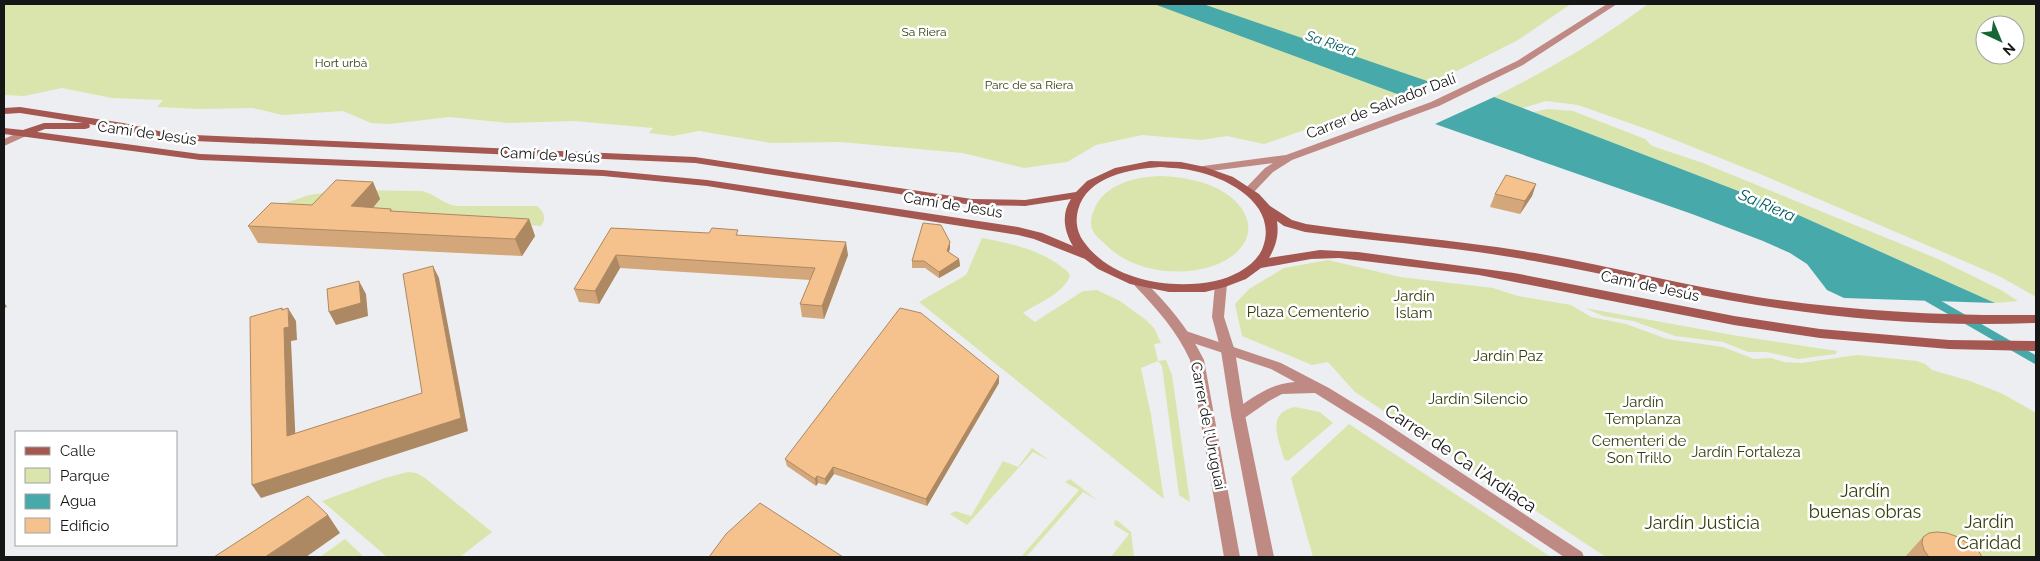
<svg xmlns="http://www.w3.org/2000/svg" width="2040" height="561" viewBox="0 0 2040 561" font-family="Raleway,sans-serif">
<style>
.green{fill:#d9e5ac;fill-rule:evenodd}
.water{fill:#48a9ab}
.lines{fill:none;stroke-linecap:round;stroke-linejoin:round}
.stream{stroke:#48a9ab;stroke-width:8}
.minor{fill:#c08a84;fill-rule:evenodd}
.tertiary{fill:#c08a84;fill-rule:evenodd}
.secondary{fill:#a55851;fill-rule:evenodd}
.wall{fill:#d3a779}
.shaded-wall{fill:#ac8863}
.building{fill:#f5c28d;stroke:#ac8863}
.labels{text-anchor:middle;dominant-baseline:central;stroke-width:5;stroke-linejoin:round;paint-order:stroke}
.far-park-label{font-size:12px;fill:#353d08;stroke:#fff}
.far-water-label{font-size:14px;font-style:italic;fill:#005a5c;stroke:#fff}
.street-label{font-size:15px;fill:#161617;stroke:#fff}
.park-label{font-size:15px;fill:#353d08;stroke:#fff}
.water-label{font-size:16px;font-style:italic;fill:#005a5c;stroke:#fff}
.near-street-label{font-size:18px;fill:#161617;stroke:#fff}
.near-park-label{font-size:18px;fill:#353d08;stroke:#fff}
</style>
<rect width="100%" height="100%" fill="#edeef1"/>
<path class="green" d="M4 4H1571L1518 40 1449 75 1379 104 1264 144 1227 136 1201 140 1142 135 1096 145 1067 162 1024 168 963 153 840 142 771 143 699 131 673 136 649 133 653 128 574 121 508 123 450 117 389 124 371 123 343 111 282 115 253 108 199 109 157 107 163 100 112 98 62 88 24 96 4 95Z
M1648 4H2036V297L1999 276 1760 174 1655 132 1578 105 1546 101 1523 108 1494 97C1548 70 1600 40 1648 4ZM1985 25H2015V55H1985Z
M1548 109 1573 111 1645 139 1652 146 1703 163 1938 259 2001 290 2018 301 1995 303 1785 209 1533 112Z
M1160 176C1185 177 1213 182 1232 198 1266 228 1242 259 1206 268 1172 277 1128 269 1104 243 1099 239 1094 234 1092 229 1090 223 1091 216 1094 210 1104 184 1135 177 1160 176Z
M346 190 422 191C435 194 443 204 457 206H537C544 212 547 218 541 226L366 215 333 209 277 206 309 195Z
M982 238C1014 244 1043 250 1068 272L1070 276C1064 293 1038 303 1023 313L1035 322 1083 291 1097 290 1120 301 1146 320 1154 328 1161 343 1154 344 1158 361 1166 360 1172 375 1190 502 1179 495 1162 366 1158 361 1141 368 1151 415 1164 499 919 302 966 275Z
M1328 260 1400 277 1493 288 1518 296 1571 305 1591 317 1626 324 1667 339 1723 347 1754 359 1771 358 1784 362 1801 363 1857 355 1917 361 1925 364 1932 370 1970 381 2003 394 2036 413V557H1606L1355 392 1328 362 1312 365 1242 336 1235 304 1249 289 1284 268Z
M1585 308 1738 336 1837 351 1836 354 1798 359 1767 352H1748L1723 342 1675 336 1633 321 1603 316Z
M1295 407 1320 412 1333 423 1288 461 1284 459C1278 437 1266 413 1295 407Z
M1349 424 1551 557H1313L1291 478Z
M1032 448 1050 461 1033 452 967 525 950 514 955 511 971 516 1003 461 1018 467Z
M408 472 416 473 425 478 492 532 460 557H387L322 501 385 478Z
M1070 479 1097 500 1083 492 1026 557H1021L1079 490 1065 482Z
M1115 520 1118 521 1131 532 1134 557H1111L1129 534 1114 525Z
M345 539 364 557H320Z"/>
<path class="water" d="M1154 4H1203L1430 82 1400 95Z
M1494 97 1785 209 1995 303 1844 298 1827 290 1807 264 1790 253 1763 241 1692 214 1435 124Z"/>
<g class="lines">
<path class="stream" d="M1928 298 2036 360"/>
<path class="minor" d="M22 131 27 134 26 136 4 146V139Z
M1186 331 1281 363 1329 388 1381 420 1582 552 1584 557H1564L1371 428 1315 393 1282 394 1269 401 1243 419 1238 420 1233 419 1231 415 1233 411C1252 398 1271 383 1295 382L1271 369 1181 339 1179 336 1181 333Z"/>
<path class="tertiary" d="M1607 4H1617L1523 65 1439 106 1292 160 1273 172 1253 193H1245L1243 191 1265 168 1273 163 1203 172 1197 169 1203 166 1286 155 1431 102 1517 61Z
M1139 279 1143 280C1168 304 1189 329 1204 360L1240 557H1224L1190 360C1177 331 1157 309 1135 286L1133 283 1135 280Z
M1221 280 1227 284 1224 317 1235 351 1245 415 1274 557H1258L1231 415 1221 351 1212 317 1215 284Z"/>
<path class="secondary" d="M20 107 123 123 172 134 695 157 972 199 1025 200 1076 192 1087 181 1115 168 1150 161 1181 162 1205 167 1233 177 1259 194 1270 206 1292 220 1306 224C1382 235 1459 240 1535 253 1609 266 1683 285 1757 297 1850 311 1943 316 2036 315V323C1943 327 1849 320 1757 305 1682 293 1609 274 1534 261 1458 247 1381 242 1305 232L1284 226 1277 221C1279 236 1276 246 1269 258L1320 250 1358 252 1514 273 1734 316 1820 329 1949 340 2036 341V351L1949 349 1820 338 1734 325 1479 275 1339 258 1311 259 1261 268 1246 279 1225 287 1205 292H1169L1130 284 1098 269 1085 259 1034 239 1018 235 707 186 603 176 200 160 4 134V128L23 130 44 123H83L20 113 4 114V108ZM89 124 172 140 695 163 972 205 1025 206 1071 199C1061 214 1064 231 1073 246L1042 233 1018 227 707 180 603 170 200 154 37 132 45 129H85L89 128 90 126ZM1160 167C1171 168 1183 168 1194 171 1229 178 1278 205 1263 247 1256 266 1233 277 1215 281 1171 290 1112 281 1084 242 1077 233 1075 221 1078 210 1087 176 1131 169 1160 167Z"/>
</g>
<path class="wall" d="M373 182 380 199 373 208 391 209 392 211 529 219 535 236 522 256 258 243 248 226 312 205Z
M1536 184 1532 196 1520 214 1490 207 1495 194Z
M611 228 739 235 848 255 824 319 802 317 800 304 810 280 620 268 599 304 579 302 574 289Z
M950 242V248L949 252 959 259 960 266 939 278 925 268H912V261Z
M999 376V383L927 506 834 474 826 485 818 483 816 486 787 466 785 459Z
M1923 537 1982 557H1905Z"/>
<path class="shaded-wall" d="M373 182 380 199 360 223 351 206Z
M1536 184 1532 196 1520 214 1525 201Z
M529 219 535 236 522 256 515 239Z
M846 242 848 255 824 319 822 306Z
M950 242V248L947 258V251Z
M616 255 620 268 599 304 595 291Z
M959 259 960 266 939 278V272Z
M433 266 439 278 468 431 261 498 252 485 461 418Z
M359 281 366 294 368 316 336 325 329 312Z
M4 302 7 307 4 308Z
M282 308 289 319 288 308 296 321 297 340 291 341 296 449 287 436Z
M999 376V383L927 506 926 499Z
M833 467 834 474 826 485 825 479Z
M817 476 818 483 816 486 815 479Z
M328 515 340 533 306 557H265Z"/>
<path class="building" d="M1506 175 1536 184 1525 201 1495 194Z
M336 180 373 182 351 206 391 209 390 211 529 219 515 239 248 226 271 203 312 205Z
M923 223 941 225 950 242 947 251 959 259 939 272 924 261H912Z
M611 228 709 233 712 228 738 230 736 235 846 242 822 306 800 304 815 268 616 255 595 291 574 289Z
M433 266 461 418 252 485 250 317 282 308V310L288 308 289 327 284 328 287 436 422 393 403 274Z
M359 281 361 303 329 312 327 289Z
M900 308 921 313 999 376 926 499 833 467 825 479 817 476 815 479 785 459Z
M308 496 328 515 265 557H214Z
M760 503 843 557H709L726 534Z
M1937 532 1947 533 1958 537 1978 550 1982 557H1929L1924 550 1922 543 1923 537 1929 533Z"/>
<g class="labels">
<g class="far-park-label">
<text x="924" y="32">Sa Riera</text>
<text x="341" y="63">Hort urbà</text>
<text x="1029" y="85">Parc de sa Riera</text>
</g>
<g class="far-water-label">
<text transform="translate(1331 43) rotate(19)">Sa Riera</text>
</g>
<g class="street-label">
<text transform="translate(1381 106) rotate(-21)">Carrer de Salvador Dalí</text>
<text transform="translate(147 133) rotate(8)">Camí de Jesús</text>
<text transform="translate(550 155) rotate(3)">Camí de Jesús</text>
<text transform="translate(953 205) rotate(9)">Camí de Jesús</text>
<text transform="translate(1650 286) rotate(12)">Camí de Jesús</text>
<text transform="translate(1208 426) rotate(79)">Carrer de l'Uruguai</text>
</g>
<g class="park-label">
<text x="1414" y="296">Jardín<tspan x="1414" dy="17">Islam</tspan></text>
<text x="1308" y="312">Plaza Cementerio</text>
<text x="1508" y="356">Jardín Paz</text>
<text x="1478" y="399">Jardín Silencio</text>
<text x="1643" y="402">Jardín<tspan x="1643" dy="17">Templanza</tspan></text>
<text x="1639" y="441">Cementeri de<tspan x="1639" dy="17">Son Tril·lo</tspan></text>
<text x="1746" y="452">Jardín Fortaleza</text>
</g>
<g class="water-label">
<text transform="translate(1767 205) rotate(23)">Sa Riera</text>
</g>
<g class="near-street-label">
<text transform="translate(1461 458) rotate(34)">Carrer de Ca l'Ardiaca</text>
</g>
<g class="near-park-label">
<text x="1865" y="490">Jardín<tspan x="1865" dy="21">buenas obras</tspan></text>
<text x="1989" y="521">Jardín<tspan x="1989" dy="21">Caridad</tspan></text>
<text x="1702" y="522">Jardín Justicia</text>
</g>
</g>
<rect width="2040" height="561" fill="none" stroke="#161617" stroke-width="10"/>
<rect x="15" y="431" width="162" height="115" fill="#ffffff" stroke="#a2a2a2"/>
<rect x="25" y="447" width="25" height="8" fill="#a55851" stroke="#a2a2a2"/>
<text x="60" y="456" font-size="15" fill="#161617">Calle</text>
<rect x="25" y="468" width="25" height="15" fill="#d9e5ac" stroke="#a2a2a2"/>
<text x="60" y="481" font-size="15" fill="#161617">Parque</text>
<rect x="25" y="494" width="25" height="15" fill="#48a9ab" stroke="#a2a2a2"/>
<text x="60" y="506" font-size="15" fill="#161617">Agua</text>
<rect x="25" y="518" width="25" height="15" fill="#f5c28d" stroke="#a2a2a2"/>
<text x="60" y="531" font-size="15" fill="#161617">Edificio</text>
<g transform="translate(2000 40) rotate(136)"><circle r="24" fill="#ffffff" stroke="#a2a2a2"/>
<path d="M0-4L9 19L0 12L-9 19Z" fill="#176635"/>
<text y="-8" font-size="14" font-weight="bold" text-anchor="middle" fill="#161617">N</text>
</g>
</svg>
